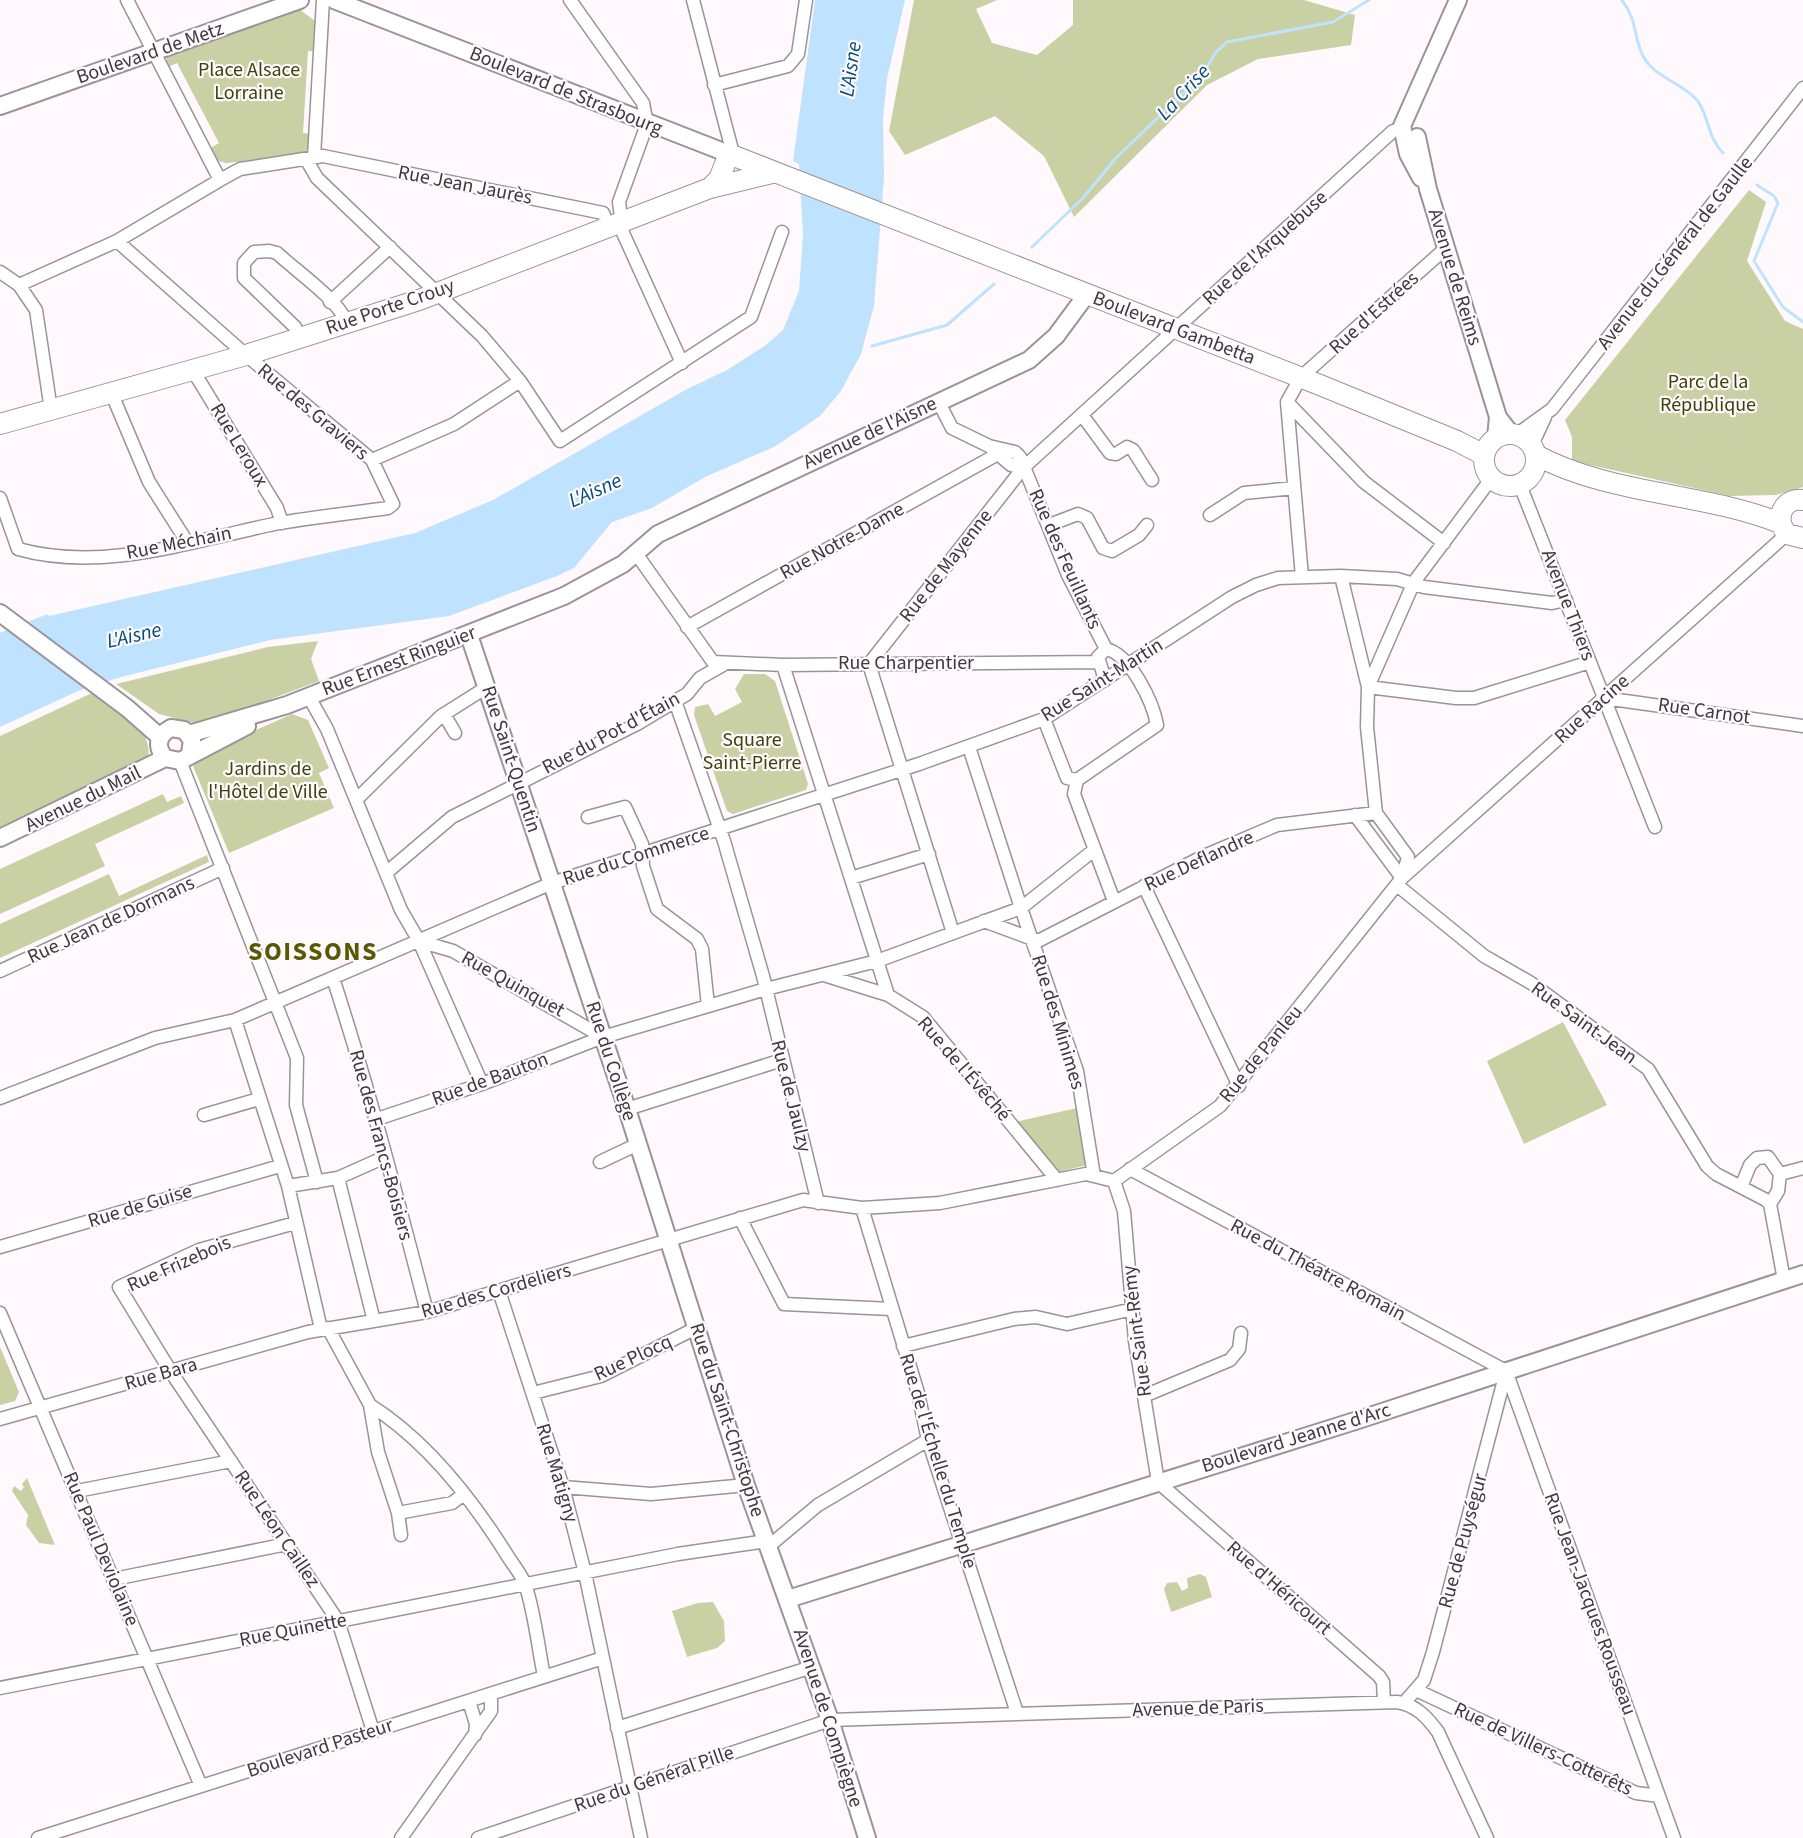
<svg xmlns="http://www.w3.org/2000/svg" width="1803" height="1838" viewBox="0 0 1803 1838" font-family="'Source Sans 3',sans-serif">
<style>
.green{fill:#c9d0a4}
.water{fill:#bfe3fe}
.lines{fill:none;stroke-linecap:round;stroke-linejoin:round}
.stream{stroke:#bfe3fe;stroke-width:3}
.street-casing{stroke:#9b929a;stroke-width:15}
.secondary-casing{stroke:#9b929a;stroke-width:20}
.primary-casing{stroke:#9b929a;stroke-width:22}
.street{stroke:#fff;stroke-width:12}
.secondary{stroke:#fff;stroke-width:16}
.primary{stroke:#fff;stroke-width:20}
.labels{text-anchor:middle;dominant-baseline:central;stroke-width:4.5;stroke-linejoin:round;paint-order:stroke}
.street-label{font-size:20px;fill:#3d3a3d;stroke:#fff9fe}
.park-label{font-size:20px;fill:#3d4208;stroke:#fff9fe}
.water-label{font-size:21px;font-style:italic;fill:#004e77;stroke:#fff9fe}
.district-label{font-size:26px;font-weight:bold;letter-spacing:1.5px;fill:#575a00;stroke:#fff9fe}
</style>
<rect width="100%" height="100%" fill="#fff9fe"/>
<path class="green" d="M914 0H997L976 9 992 43 1037 55 1073 25V0H1304L1355 15 1351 45 1258 59 1207 85 1074 217 1044 156 995 116 905 155 889 131Z
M292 4 318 23 317 51H308L303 133 311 134 308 149 299 155 226 163 218 161 211 148 219 143 177 63 168 67 166 55Z
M1749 190 1766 202 1747 261 1785 321 1803 329V487L1776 495 1730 496 1572 461V437L1565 420Z
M318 641 311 659 319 681 202 725 159 714 116 684 268 647Z
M744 674H765L775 681 808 784 806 790 733 814 727 811 694 715 695 707 708 704 715 716 742 702 735 689Z
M92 693C114 709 154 726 148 758L0 832V736Z
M292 714 308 720 329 768 319 773 334 808 229 853 193 766 196 757Z
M163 794 167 802 181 796 184 803 95 844 105 866 0 914V869Z
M207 855 209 862 0 958V924L109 874 119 896Z
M1563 1022 1607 1105 1524 1144 1487 1061Z
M1077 1108 1087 1165 1058 1172 1015 1122Z
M0 1347 19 1392 15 1401 0 1405Z
M27 1478 55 1545 39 1543 26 1525 28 1515 12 1491 14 1486 21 1491 24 1487 22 1484Z
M1200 1574 1206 1577 1212 1597 1171 1612 1164 1589 1167 1583 1177 1582 1182 1591 1188 1588 1187 1578Z
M713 1602 724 1621 725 1641 717 1648 687 1657 672 1611 698 1603Z"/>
<path class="water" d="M815 0H905L887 79 883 118 884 178 874 306 861 354 841 391 820 416 774 447 705 477 652 508 612 522 574 568 557 576 449 616 270 640 121 677 78 691 0 727V633L6 630 48 614 49 616 415 533 493 500 687 389 727 370 766 345 783 330 799 291 803 235 799 164 793 161Z"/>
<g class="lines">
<path class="stream" d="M1622 0C1638 22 1633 36 1643 56 1655 78 1681 82 1697 100 1709 115 1707 137 1723 153
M1757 185 1774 196 1778 203 1754 261 1783 307 1803 322
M1032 247 1083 198 1116 158 1202 75 1216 52 1227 42 1333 22 1369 0
M872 346 947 325 994 284"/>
<g class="street-casing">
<path id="street" d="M127 0 220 180 240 169 323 156 603 213 608 225
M570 0 643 103 647 124 619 202 623 233 682 363
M693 0 727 131 731 146 729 154
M714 85 788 66 798 54 806 0
M314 157 323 0
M306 159 317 178 482 336 520 381 560 441 751 317 782 232
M0 272 19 285 36 310 51 410
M19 285 117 241 220 180
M330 302 390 247
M299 337 295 327 244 278V263L254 252 269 251 277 253C296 271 336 298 346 321
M192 369 277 508 282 523
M111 392 149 482 187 542
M938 401 952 428 989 446 1015 452 1020 457 1068 575 1106 649
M1287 402 1364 482 1444 543
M1082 415 1110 453 1116 454 1127 447 1133 450 1152 480
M1516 435 1552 409 1803 88
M1532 445 1545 417
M992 449 1011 465 1023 468
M372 460 454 424 520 381
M1520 485 1655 827
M0 498 18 549C104 573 195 540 279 523 315 517 352 513 388 508L393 504 372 460 246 355 117 241
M1210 515 1244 493 1294 488
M1049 525 1078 514 1087 518 1103 548 1112 551 1139 535 1147 525
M635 552 713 662 783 665 1099 662
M1341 576 1368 687 1367 727 1376 813 1408 857 1403 875
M1302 577 1287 402 1301 377 1446 248
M687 627 996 455
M869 664 1023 468 1393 131 1402 129
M869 664 953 933
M783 665 888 995
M1368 687 1414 582 1491 479
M1368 687 1456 698H1474L1590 662
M309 697 327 729 401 910 419 941 482 1084
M1604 698 1803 726
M675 701 724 841 763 976 818 1203
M444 714 455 733
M1044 719 1067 778 1077 780
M969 747 1021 908 1077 1071 1094 1176
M180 761 297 1058 296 1105 317 1182
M1077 780 1157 725C1153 702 1130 654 1106 649L1098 657 1105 680
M1077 780 1074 794 1114 901
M356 800 441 716 487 687
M1355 815 1402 878
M588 817 625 807 642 844 643 866 657 909 697 939 702 949 708 1006
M386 873 452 817 637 724 687 694 700 678 723 665
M851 878 929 854
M1397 885 1484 956 1531 983 1648 1069 1707 1166 1716 1174 1766 1200 1770 1204 1784 1280
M1144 886 1239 1086
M984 921 1038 941 1204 856 1277 825 1376 813
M419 941 453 951 603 1037
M0 971 223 868
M824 975 888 995 923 1017 1057 1180
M333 978C369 1089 398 1200 427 1312
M235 1020 288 1186 321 1329
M0 1098 155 1038 235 1020 552 883 919 764 1044 719 1232 597 1256 585 1278 578 1341 576 1397 579 1424 587 1552 603 1566 600
M627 1109 782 1060
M204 1115 259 1099
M377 1119 482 1084 603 1037 766 989 877 961 953 933 1021 908 1094 850
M600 1162 638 1144
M1130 1169 1506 1371
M1780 1174 1803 1168
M338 1178 374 1321
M1114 1181 1124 1211 1135 1341 1158 1482 1379 1676 1383 1682 1384 1702
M288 1186 338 1178 385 1157
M1741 1187 1750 1165 1757 1158 1768 1157 1780 1174 1778 1191 1770 1204
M862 1208 918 1393 928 1440 1017 1713
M740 1218 784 1304 891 1309
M295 1223 199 1250 119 1287 171 1372 338 1621 373 1731
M0 1247 280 1166
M499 1291 563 1487 585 1573 641 1838
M0 1313 201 1786
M328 1328 370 1405 378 1452 398 1513 401 1535
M903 1346 1014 1319 1036 1317 1067 1324 1133 1309
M1506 1371 1674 1838
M533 1393 601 1376 696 1328
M1144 1396 1230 1360 1239 1349 1241 1333
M370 1405C427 1441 472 1499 507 1555 513 1565 523 1576 526 1587 535 1615 538 1647 544 1676
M0 1419 308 1332 427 1312 803 1200 862 1208 940 1203 1086 1174 1114 1181 1220 1106 1402 878 1787 534
M563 1487 651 1494 746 1485
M77 1491 231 1461
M398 1513 452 1503 464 1494
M769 1546 818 1505 928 1440
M114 1579 287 1544
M0 1688 678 1554 767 1541
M1416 1690 1636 1793 1659 1796
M469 1701 476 1724 475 1735
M1404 1703 1424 1680 1433 1652 1506 1372
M617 1728 812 1667
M38 1838 603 1658
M401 1838 491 1711V1695
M478 1838 830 1720 1397 1702C1416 1705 1427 1717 1438 1732L1487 1838"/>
</g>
<g class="secondary-casing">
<path id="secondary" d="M334 0 729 154
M0 106 300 0
M1417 137 1428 189 1498 417 1496 438
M1421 178 1408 154 1402 126 1458 0
M1498 417 1511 434
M0 613 127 708 160 737
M469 635 627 1109 746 1485 830 1720 867 1838
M189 734 287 705 564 596 623 564 658 534 1029 360 1056 336 1087 294
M190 753 192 740 184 730 171 728C158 735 155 746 165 758L180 761 247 726
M0 838 165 758
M788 1599 1355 1421 1803 1274"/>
</g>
<g class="primary-casing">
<path id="primary" d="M710 188 719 179 729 154 1320 385 1457 441 1484 455
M0 424 246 355 419 300 710 188 772 173
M1484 460a26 26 0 1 1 52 0a26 26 0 1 1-52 0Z
M1536 455C1610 495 1702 492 1780 523
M1803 500C1782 498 1774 519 1787 534L1803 538"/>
</g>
<use href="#street" class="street"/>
<use href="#secondary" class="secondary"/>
<use href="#primary" class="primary"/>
</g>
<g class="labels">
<g class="street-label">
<text transform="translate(150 53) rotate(-19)">Boulevard de Metz</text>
<text transform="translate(566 91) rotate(22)">Boulevard de Strasbourg</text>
<text transform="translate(465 185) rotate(11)">Rue Jean Jaurès</text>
<text transform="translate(1265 248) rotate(-42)">Rue de l'Arquebuse</text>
<text transform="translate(1675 253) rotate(-52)">Avenue du Général de Gaulle</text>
<text transform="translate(1455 277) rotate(73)">Avenue de Reims</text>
<text transform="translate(390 307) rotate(-19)">Rue Porte Crouy</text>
<text transform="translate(1374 313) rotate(-42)">Rue d'Estrées</text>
<text transform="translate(1174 328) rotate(21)">Boulevard Gambetta</text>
<text transform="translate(313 412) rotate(40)">Rue des Graviers</text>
<text transform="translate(870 433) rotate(-25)">Avenue de l'Aisne</text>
<text transform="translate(239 445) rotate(59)">Rue Leroux</text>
<text transform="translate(842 541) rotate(-29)">Rue Notre-Dame</text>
<text transform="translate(179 543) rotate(-11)">Rue Méchain</text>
<text transform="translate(1065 559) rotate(66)">Rue des Feuillants</text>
<text transform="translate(946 566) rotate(-52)">Rue de Mayenne</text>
<text transform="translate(1568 605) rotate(69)">Avenue Thiers</text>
<text transform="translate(399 661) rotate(-21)">Rue Ernest Ringuier</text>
<text x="906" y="663">Rue Charpentier</text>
<text transform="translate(1102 680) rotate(-32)">Rue Saint-Martin</text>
<text transform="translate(1592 709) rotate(-42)">Rue Racine</text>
<text transform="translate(1704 711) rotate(8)">Rue Carnot</text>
<text transform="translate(611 733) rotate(-28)">Rue du Pot d'Étain</text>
<text transform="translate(511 759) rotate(72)">Rue Saint-Quentin</text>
<text transform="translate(83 799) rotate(-26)">Avenue du Mail</text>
<text transform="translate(636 856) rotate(-18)">Rue du Commerce</text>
<text transform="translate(1199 861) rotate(-25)">Rue Deflandre</text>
<text transform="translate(111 920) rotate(-25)">Rue Jean de Dormans</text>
<text transform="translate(513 984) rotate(29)">Rue Quinquet</text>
<text transform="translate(1058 1022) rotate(73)">Rue des Minimes</text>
<text transform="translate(1584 1023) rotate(36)">Rue Saint-Jean</text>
<text transform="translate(1261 1054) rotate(-51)">Rue de Panleu</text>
<text transform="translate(611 1061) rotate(72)">Rue du Collège</text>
<text transform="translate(964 1069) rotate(49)">Rue de l'Évêché</text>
<text transform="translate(490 1079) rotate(-20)">Rue de Bauton</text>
<text transform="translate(791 1096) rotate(76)">Rue de Jaulzy</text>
<text transform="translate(381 1145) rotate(75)">Rue des Francs-Boisiers</text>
<text transform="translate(140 1206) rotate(-17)">Rue de Guise</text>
<text transform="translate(179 1264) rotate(-24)">Rue Frizebois</text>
<text transform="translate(1318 1270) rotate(28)">Rue du Théatre Romain</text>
<text transform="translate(496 1291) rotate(-16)">Rue des Cordeliers</text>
<text transform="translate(1137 1331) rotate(-97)">Rue Saint-Rémy</text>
<text transform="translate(633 1358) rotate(-25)">Rue Plocq</text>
<text transform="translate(161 1374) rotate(-16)">Rue Bara</text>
<text transform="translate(727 1420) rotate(72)">Rue du Saint-Christophe</text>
<text transform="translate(1296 1438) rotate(-17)">Boulevard Jeanne d'Arc</text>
<text transform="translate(938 1461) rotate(73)">Rue de l'Échelle du Temple</text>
<text transform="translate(557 1473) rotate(73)">Rue Matigny</text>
<text transform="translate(277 1529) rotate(56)">Rue Léon Caillez</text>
<text transform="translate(1463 1541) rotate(-75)">Rue de Puységur</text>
<text transform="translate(101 1549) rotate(67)">Rue Paul Deviolaine</text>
<text transform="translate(1279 1588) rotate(41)">Rue d'Héricourt</text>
<text transform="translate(1590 1604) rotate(70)">Rue Jean-Jacques Rousseau</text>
<text transform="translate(293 1630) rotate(-11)">Rue Quinette</text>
<text transform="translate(1198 1708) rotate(-2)">Avenue de Paris</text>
<text transform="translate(828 1718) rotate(72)">Avenue de Compiègne</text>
<text transform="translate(320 1748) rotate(-18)">Boulevard Pasteur</text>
<text transform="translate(1543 1749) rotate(25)">Rue de Villers-Cotterêts</text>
<text transform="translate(654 1779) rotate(-19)">Rue du Général Pille</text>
</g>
<g class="park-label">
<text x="249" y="70">Place Alsace<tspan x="249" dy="23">Lorraine</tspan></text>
<text x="1708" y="382">Parc de la<tspan x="1708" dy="23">République</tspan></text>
<text x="752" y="740">Square<tspan x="752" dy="23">Saint-Pierre</tspan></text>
<text x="268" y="769">Jardins de<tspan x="268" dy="23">l'Hôtel de Ville</tspan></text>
</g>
<g class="water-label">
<text transform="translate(850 69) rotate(-82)">L'Aisne</text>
<text transform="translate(1183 92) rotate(-47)">La Crise</text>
<text transform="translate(595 490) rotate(-24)">L'Aisne</text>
<text transform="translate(134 635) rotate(-13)">L'Aisne</text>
</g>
<g class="district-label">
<text x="313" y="951">SOISSONS</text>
</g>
</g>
</svg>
